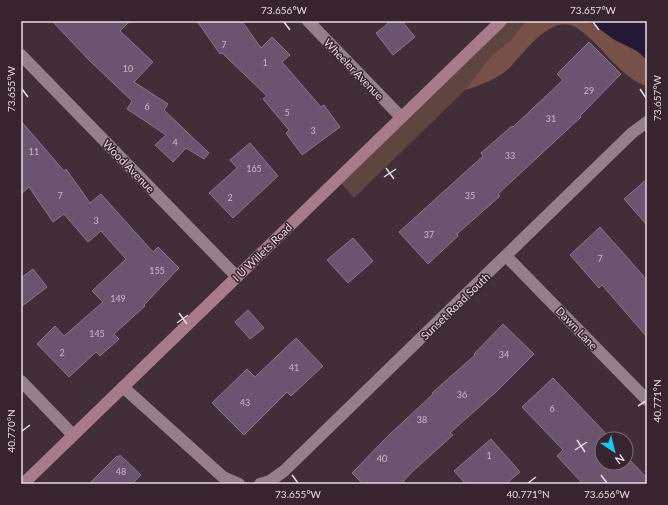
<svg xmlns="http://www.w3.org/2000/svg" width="668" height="505" viewBox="0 0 668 505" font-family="Lato,sans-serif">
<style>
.green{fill:#5e453f}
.forest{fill:#775047}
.water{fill:#231937}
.building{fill:#6c5471;stroke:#87778a}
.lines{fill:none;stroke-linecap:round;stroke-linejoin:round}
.minor{stroke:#967f8b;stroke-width:12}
.secondary{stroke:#a97a88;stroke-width:12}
.ticks{fill:none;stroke:#e8dbe2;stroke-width:1.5}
.labels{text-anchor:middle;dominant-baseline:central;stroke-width:3;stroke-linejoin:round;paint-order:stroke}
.number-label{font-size:9px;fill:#c9b9c6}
.street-label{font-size:11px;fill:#e8dbe2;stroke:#37242e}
.neatline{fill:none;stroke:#e8dbe2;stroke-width:1.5}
.ticks-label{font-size:10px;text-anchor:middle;fill:#e8dbe2}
</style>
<rect width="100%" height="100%" fill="#412e39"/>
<path class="green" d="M508 21H526L511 40 492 55 465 90 354 198 341 183Z"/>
<path class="forest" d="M526 21H647V87C642 84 636 82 631 78 611 64 598 42 577 28 548 10 520 62 502 74 490 82 478 86 465 90L492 55 511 40Z"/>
<path class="water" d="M589 21H647V60L637 51 613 39Z"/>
<path class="building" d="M52 21H130L120 31 153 62 134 82 168 104 164 110 209 153 204 159 186 148 173 162 155 145 166 135 127 109 132 101 89 60Z
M197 21H242L261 48 272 37 290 55 282 62 321 107 324 105 340 127 302 155 286 133 289 130 263 99 267 96 222 53 220 54Z
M391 21H402L415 37 393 55 376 33Z
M589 42 621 74 580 116 581 117 498 194 500 196 457 234 458 236 428 264 399 232 483 156 481 153 512 126 513 127 563 80 557 74Z
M21 121 64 171 66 169 90 203 101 194 153 252 158 247 179 268 144 305 145 306 114 334 119 339 100 356 96 352 69 377 37 344 55 326 64 336 103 302 92 291 126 259 101 231 88 242 64 214 53 222 29 187 21 194Z
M250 143 278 176 233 218 209 193 237 168 230 160Z
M647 179V225L624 199Z
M600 227 647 280V337L602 285 599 288 570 255Z
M353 238 373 261 348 283 327 260Z
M33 269 47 287 21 307V278Z
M248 310 264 328 250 339 235 322Z
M503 324 534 354 496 392 450 433 453 435 411 473 401 484H363L352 473 390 434 433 394 432 393 475 355 474 354Z
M296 338 323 366 291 396 287 392 244 435 212 403 247 369 255 377Z
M553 378 611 439H602V463H626V456L647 478V484H583L557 456 563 450 522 407Z
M491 439 520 472 506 484H466L454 471Z
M120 455 141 475 132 484H89L117 456 119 457Z"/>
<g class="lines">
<path class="minor" d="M308 21 401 117
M21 55 237 277
M506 256 647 400
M21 381 73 435
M123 387 223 477 239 484
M260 484 270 481 284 471 632 133 647 122"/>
<path class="secondary" d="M23 484 501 21"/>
</g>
<path class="ticks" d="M284 22 290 30M593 22 599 30M22 89 28 97M640 89 646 98M386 168 394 179M384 177 396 169M179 313 187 324M177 323 188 315M638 406 646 401M22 431 30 425M577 440 585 452M575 450 587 442M292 475 298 483M601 475 607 483M528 483 536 477"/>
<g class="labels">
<g class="number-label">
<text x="224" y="44">7</text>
<text x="265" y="62">1</text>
<text x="128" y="68">10</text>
<text x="589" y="90">29</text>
<text x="147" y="106">6</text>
<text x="287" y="112">5</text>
<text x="551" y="118">31</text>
<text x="313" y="130">3</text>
<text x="175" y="142">4</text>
<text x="34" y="151">11</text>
<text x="510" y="155">33</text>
<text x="254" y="168">165</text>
<text x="60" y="195">7</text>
<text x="470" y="195">35</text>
<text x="230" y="197">2</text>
<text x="96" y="220">3</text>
<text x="429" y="234">37</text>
<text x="600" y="258">7</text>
<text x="157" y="270">155</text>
<text x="118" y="298">149</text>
<text x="97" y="333">145</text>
<text x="62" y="352">2</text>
<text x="504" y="354">34</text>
<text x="294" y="367">41</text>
<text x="462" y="394">36</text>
<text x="245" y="402">43</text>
<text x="552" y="408">6</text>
<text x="422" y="419">38</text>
<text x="489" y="455">1</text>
<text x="382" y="458">40</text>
<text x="121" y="471">48</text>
</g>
<g class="street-label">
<text transform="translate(354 69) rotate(46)">Wheeler Avenue</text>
<text transform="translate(129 166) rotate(46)">Wood Avenue</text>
<text transform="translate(262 252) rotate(-44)">I U Willets Road</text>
<text transform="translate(455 306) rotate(-44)">Sunset Road South</text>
<text transform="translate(577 328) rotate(46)">Dawn Lane</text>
</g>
</g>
<rect width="668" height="505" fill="none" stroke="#37242e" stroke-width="44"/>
<g transform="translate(614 451) rotate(145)"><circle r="19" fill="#37242e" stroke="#7e6d76"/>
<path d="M0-3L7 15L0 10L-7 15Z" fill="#14cafb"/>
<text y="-6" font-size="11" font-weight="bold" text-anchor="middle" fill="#e8dbe2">N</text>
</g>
<rect x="22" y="22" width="624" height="461" class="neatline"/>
<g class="ticks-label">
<text x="284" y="14">73.656°W</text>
<text x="593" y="14">73.657°W</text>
<text transform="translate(11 89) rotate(-90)" y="4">73.655°W</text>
<text transform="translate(657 98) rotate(-90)" y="4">73.657°W</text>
<text transform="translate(657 401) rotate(-90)" y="4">40.771°N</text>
<text transform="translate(11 431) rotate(-90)" y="4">40.770°N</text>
<text x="298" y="498">73.655°W</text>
<text x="528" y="498">40.771°N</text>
<text x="607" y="498">73.656°W</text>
</g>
</svg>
